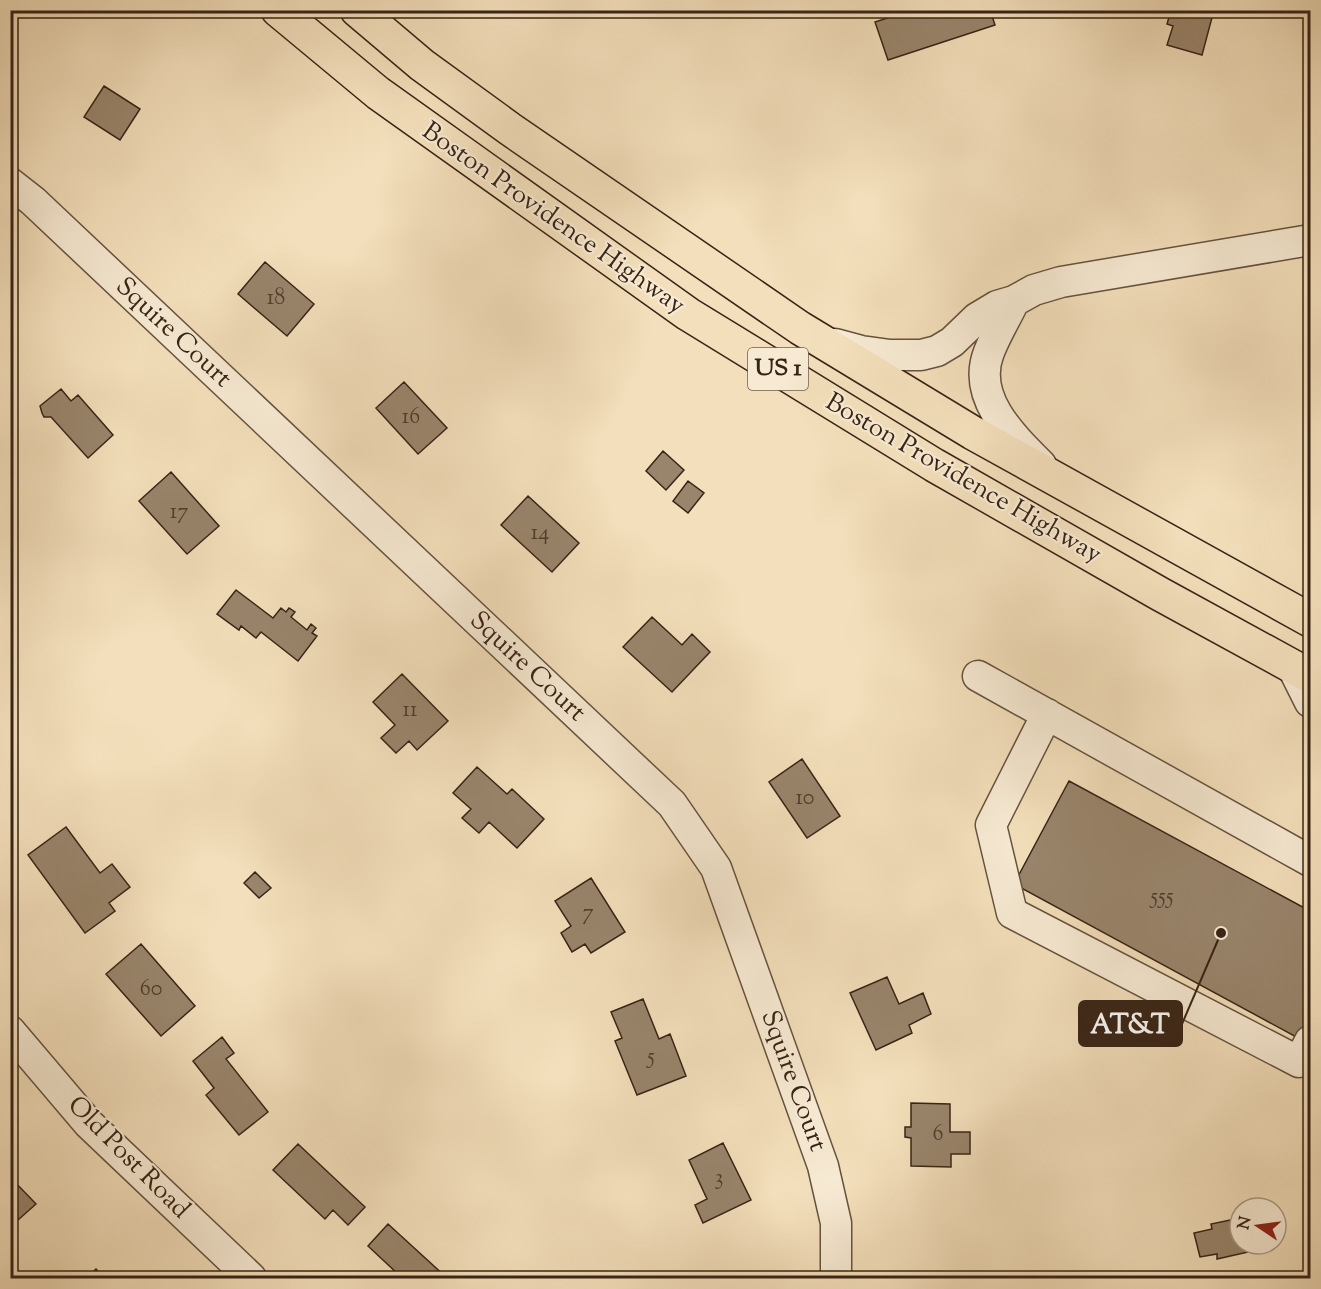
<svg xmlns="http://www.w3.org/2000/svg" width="1321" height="1289" viewBox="0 0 1321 1289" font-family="'Sorts Mill Goudy',serif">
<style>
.building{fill:#99856c;stroke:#372416;stroke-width:1.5}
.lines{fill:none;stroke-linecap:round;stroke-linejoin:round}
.minor-casing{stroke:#66533f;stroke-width:33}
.major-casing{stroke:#372416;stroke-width:36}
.minor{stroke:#f7ead3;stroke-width:30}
.major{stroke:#f3dfbb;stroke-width:33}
.labels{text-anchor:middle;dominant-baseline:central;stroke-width:4.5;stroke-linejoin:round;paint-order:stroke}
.number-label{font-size:22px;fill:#503c2c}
.shield{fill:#f7ead3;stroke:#715f4f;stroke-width:1.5}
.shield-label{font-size:24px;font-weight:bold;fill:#372416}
.street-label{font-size:26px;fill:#372416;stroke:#f7ead3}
.leader{fill:none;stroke:#372416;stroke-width:2}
.callout-dot{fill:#372416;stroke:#f7ead3;stroke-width:2}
.callout{fill:#372416;stroke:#372416;stroke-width:2}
.callout-label{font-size:27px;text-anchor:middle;font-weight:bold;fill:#fff}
</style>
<rect width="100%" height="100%" fill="#f3dfbb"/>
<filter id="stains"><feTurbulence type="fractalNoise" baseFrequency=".00333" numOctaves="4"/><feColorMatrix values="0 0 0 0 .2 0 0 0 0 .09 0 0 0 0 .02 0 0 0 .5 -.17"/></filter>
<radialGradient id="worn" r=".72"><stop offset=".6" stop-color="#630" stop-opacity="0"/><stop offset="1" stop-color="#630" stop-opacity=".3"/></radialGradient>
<path class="building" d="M912 10H990L995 25 888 60 875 22Z
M1171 10H1214L1202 55 1167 45 1173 26 1167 24Z
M104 86 140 109 120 140 84 117Z
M265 262 314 304 287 336 238 294Z
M404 382 447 428 418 454 376 408Z
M61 389 71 401 78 395 113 435 88 458 51 417H44L42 413 40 406Z
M663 451 684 470 666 490 646 471Z
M171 472 219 526 187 554 139 501Z
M688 481 704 493 688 513 673 501Z
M528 496 579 543 552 572 501 525Z
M236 590 273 618 281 608 286 612 289 608 295 612 291 617 307 630 311 624 316 628 312 633 317 636 298 661 261 632 256 638 241 626 239 630 217 614Z
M652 617 682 645 692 634 710 652 672 692 623 647Z
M402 674 448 721 417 750 409 741 396 753 381 738 395 725 373 702Z
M802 759 840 816 807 838 769 782Z
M477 767 507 794 512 789 544 819 517 848 489 822 479 833 462 818 471 809 453 793Z
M1069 781 1310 911V1020L1300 1039 1014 884Z
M66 827 100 873 112 864 130 887 109 903 115 911 85 933 28 855Z
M255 872 271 888 259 898 244 883Z
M591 878 625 932 591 953 585 944 572 952 561 933 571 926 555 901Z
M141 944 195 1006 161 1036 106 974Z
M887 977 899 1004 923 993 931 1014 909 1025 912 1033 876 1050 850 993Z
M643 999 659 1039 670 1034 686 1076 637 1095 615 1041 622 1038 611 1012Z
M222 1037 234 1053 226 1059 268 1112 239 1135 206 1095 214 1088 193 1061Z
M911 1103 950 1104V1132H970V1154H951V1167L911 1166V1138L905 1137V1127H911Z
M723 1143 751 1200 703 1223 695 1205 707 1199 689 1160Z
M298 1144 365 1207 348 1225 333 1210 325 1219 273 1170Z
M10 1177 36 1204 10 1227Z
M1240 1218V1244H1265L1266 1248 1217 1259V1254L1200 1257 1194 1233 1212 1229 1211 1224Z
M388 1224 447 1278H395L399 1275 368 1246Z
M96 1269 104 1278H86Z"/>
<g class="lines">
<g class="minor-casing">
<path id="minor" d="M10 183 33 201 672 804 716 868 823 1166 836 1223V1278
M1014 301C1006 318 996 334 989 352 971 397 1012 436 1041 465
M835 344 861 351 890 355H921L937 351 952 342 977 318 997 306 1014 301 1034 290 1061 282 1310 240
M1292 666 1310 702
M978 676 1310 861
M1047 714 991 825 1012 913 1299 1062 1310 1041
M10 1031 89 1124 251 1278"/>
</g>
<g class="major-casing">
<path id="major" d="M278 10 378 93 688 314 934 465 1160 594 1310 676
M357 10 422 65 510 129 800 328 973 433 1310 620"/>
</g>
<use href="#minor" class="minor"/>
<use href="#major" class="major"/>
</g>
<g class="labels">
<g class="number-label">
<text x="276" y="299">18</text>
<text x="411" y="418">16</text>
<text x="179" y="513">17</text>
<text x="540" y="534">14</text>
<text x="410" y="711">11</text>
<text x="805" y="799">10</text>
<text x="1162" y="898">555</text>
<text x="588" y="914">7</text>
<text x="151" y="990">60</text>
<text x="651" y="1058">5</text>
<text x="938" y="1135">6</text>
<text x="719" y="1179">3</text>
</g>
<rect class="shield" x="748" y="348" width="60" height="42" rx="4.5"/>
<g class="shield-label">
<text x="778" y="369">US 1</text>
</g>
<g class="street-label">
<text transform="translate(553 219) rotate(35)">Boston Providence Highway</text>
<text transform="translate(173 333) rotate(43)">Squire Court</text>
<text transform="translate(963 479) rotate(30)">Boston Providence Highway</text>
<text transform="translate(527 667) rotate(43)">Squire Court</text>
<text transform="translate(793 1081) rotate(70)">Squire Court</text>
<text transform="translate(128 1158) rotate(45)">Old Post Road</text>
</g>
</g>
<path class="leader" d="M1221 933L1182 1024"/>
<circle class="callout-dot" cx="1221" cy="933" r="6"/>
<rect class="callout" x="1079" y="1001" width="103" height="45" rx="6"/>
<g class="callout-label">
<text x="1130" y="1033">AT&amp;T</text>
</g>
<rect width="1321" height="1289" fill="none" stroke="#f3dfbb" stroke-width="36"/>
<rect x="12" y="12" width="1297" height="1265" fill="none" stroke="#372416" stroke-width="3"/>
<rect x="18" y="18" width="1285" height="1253" fill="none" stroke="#372416" stroke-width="1.5"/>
<g transform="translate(1258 1226) rotate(283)"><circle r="28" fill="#f7ead3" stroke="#aa9b87" stroke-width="1.5"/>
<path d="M0-4.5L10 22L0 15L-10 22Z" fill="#8f2418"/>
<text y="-9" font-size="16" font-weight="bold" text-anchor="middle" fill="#372416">N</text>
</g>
<rect width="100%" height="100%" filter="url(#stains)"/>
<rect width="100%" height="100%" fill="url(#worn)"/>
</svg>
